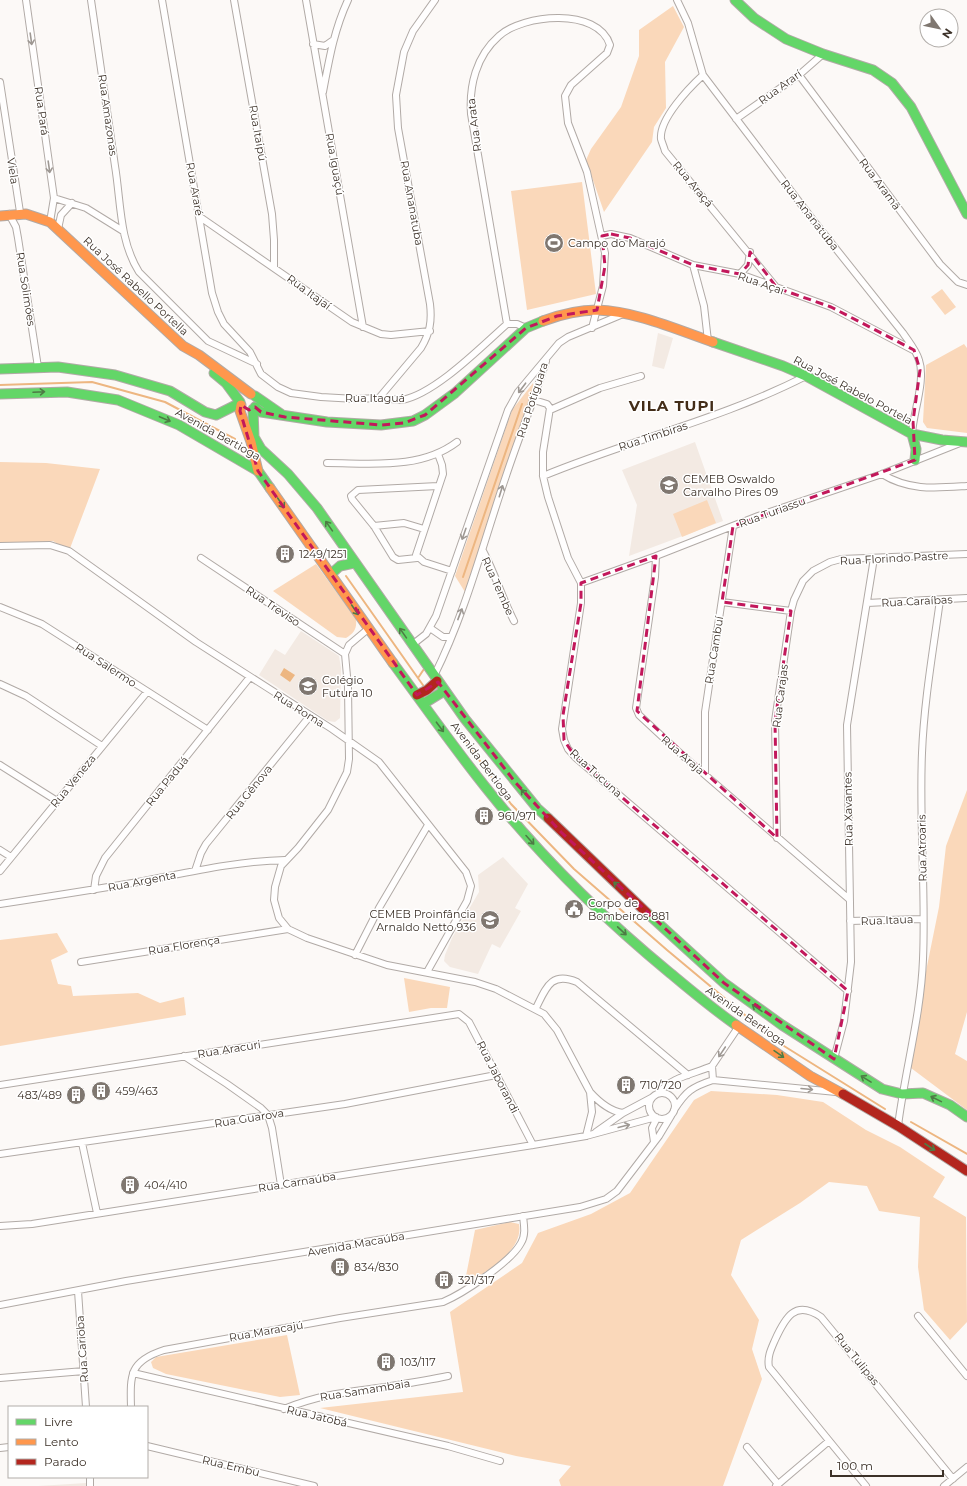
<svg xmlns="http://www.w3.org/2000/svg" width="967" height="1486" viewBox="0 0 967 1486" font-family="Montserrat,sans-serif">
<style>
.built{fill:#f3eae3}
.green{fill:#fad8ba}
.water{fill:#edb681}
.lines{fill:none;stroke-linecap:round;stroke-linejoin:round}
.stream{stroke:#edb681;stroke-width:2}
.street-casing{stroke:#b1aaa6;stroke-width:8}
.fast-casing{stroke:#b1aaa6;stroke-width:11}
.slow-casing{stroke:#b1aaa6;stroke-width:11}
.jam-casing{stroke:#b1aaa6;stroke-width:11}
.street{stroke:#fffefe;stroke-width:6}
.fast{stroke:#63d668;stroke-width:9}
.slow{stroke:#ff974d;stroke-width:9}
.jam{stroke:#b3261e;stroke-width:9}
.oneway{stroke:#9e9893}
.oneway2{stroke:#4e7b45}
.marked{fill:none;stroke:#c2185b;stroke-width:3;stroke-dasharray:8 5;stroke-linejoin:round}
.labels{text-anchor:middle;dominant-baseline:central;stroke-width:3;stroke-linejoin:round;paint-order:stroke}
.street-label{font-size:11px;fill:#3c3128;stroke:#fff}
.poi-label{font-size:11px;fill:#3c3128;stroke:#fff;text-anchor:start}
.district-label{font-size:15px;font-weight:bold;letter-spacing:1px;fill:#432d19;stroke:#fff}
</style>
<rect width="100%" height="100%" fill="#fcf9f7"/>
<path class="built" d="M658 333 673 338 664 369 652 366Z
M695 442 723 521 629 556 637 505 622 470Z
M301 631 339 656 341 668 340 718 335 722 328 721 259 675 275 649 285 655Z
M503 857 528 884 515 908 521 911 500 948 492 944 478 974 450 967 444 961 445 955 452 938 479 892 478 875Z
M86 1483V1486H38Z"/>
<path class="green" d="M673 6 684 27 665 62 666 108 654 127 652 142 604 212 586 160 591 149 621 107 639 56V30Z
M582 182 596 294 527 310 511 191Z
M942 289 956 307 945 315 931 297Z
M964 344 967 348V433L927 428 923 422 926 365Z
M533 383 534 388 465 592 455 576 512 410Z
M0 462 46 463 100 469 69 551 53 541 38 544 0 546Z
M707 500 716 523 682 537 673 514Z
M316 564 356 619C357 629 354 633 346 638L337 637 273 591Z
M967 790V1012L955 1054 967 1061V1110L907 1065 939 907 946 846Z
M57 933 68 952 51 960 58 984 71 986 73 996 138 993 160 1003 184 997 186 1015 0 1046V940Z
M404 978 450 987 447 1008H431L409 1012Z
M711 1091 777 1095 823 1102 866 1130 900 1147 945 1177 933 1197 966 1217 967 1322 950 1340 924 1310 918 1267 920 1217 879 1211 867 1186 829 1182 800 1203 741 1240 731 1275 759 1320 752 1349 762 1379 723 1486H561L559 1480 571 1466 516 1456 320 1408 463 1392 450 1312 522 1263 538 1233 591 1214 630 1193 694 1100Z
M510 1222 519 1224C524 1252 484 1272 464 1286L475 1230Z
M287 1335 300 1395 280 1397 166 1374 153 1368 151 1362 156 1357Z"/>
<path class="water" d="M284 668 295 675 290 682 280 675Z"/>
<g class="lines">
<path class="stream" d="M0 385 92 382 165 402 235 439
M346 576 425 688
M463 577 522 404
M418 678 424 669
M459 732 511 804 574 869 667 950 776 1041 885 1109
M911 1122 967 1154"/>
<g class="street-casing">
<path id="street" d="M26 0 54 198 50 222
M91 0C99 55 107 111 115 166 121 202 119 240 139 272L208 341 257 364
M162 0 212 293 218 312 224 324 250 352 261 374 278 387 291 393 321 397 356 399 379 398 402 400C435 394 481 347 507 324H517L526 328
M234 0 272 214 274 240V267
M306 0 363 327
M677 0 688 23 703 75 813 220 903 333C909 342 916 350 919 360 926 380 913 413 912 434
M313 44 325 46 332 41
M703 75C689 88 659 119 661 139 662 143 664 147 665 151L776 287
M799 75 940 264 958 282 967 285
M0 82 20 212
M323 92C329 60 334 30 348 0
M736 119 799 75 823 54
M54 198 86 208 123 231
M9 214 16 227 18 238 38 367
M200 217 352 322 381 334 391 335 430 331
M58 229 61 215 72 203
M602 236 611 234 630 238 693 265 740 274 831 307 913 350
M693 265 704 306 708 341
M740 274 748 265 750 252
M507 324 471 114C469 86 476 56 499 36 523 14 598 7 610 45L607 53 571 85 565 96 568 123 587 172 605 253 603 286 592 328
M379 398 421 348C430 333 432 321 430 304L398 128 396 95 404 52 413 31 435 0
M534 400 547 404 550 408 543 452V476L548 497 568 558 581 583V603L562 729 564 740 568 749 576 758 848 991
M550 410 600 388 641 376
M438 454 442 465 443 474 416 555 424 562 452 571
M327 463C371 463 420 470 457 442
M882 474C909 491 936 488 967 486
M543 476C630 440 722 419 806 376
M374 526 404 523 424 529
M0 546 50 545 69 551 196 642 332 729 379 762 466 872 471 886 467 901 427 972
M483 551C495 573 502 598 514 621
M656 556 655 577 636 708 639 715 682 755 849 899
M201 558 345 654
M417 558 398 560 393 557 374 526 352 499 351 496 358 490 438 486
M581 583 656 556 758 516 882 474 960 443
M722 602 791 611
M867 603 967 598
M0 607 42 624 208 730
M430 628 443 637H451
M368 629 349 645 345 654 348 687 349 759 347 772 328 810 298 848 281 866 275 887 274 900 279 918 288 929 307 938 387 965 475 982 496 989 544 1014 557 1030 590 1092 592 1112 586 1136
M412 645 426 634 436 616 508 410 518 392 559 343 568 337 623 314
M434 676C466 612 483 543 506 476 519 437 534 400 546 361
M0 684 26 696 102 746
M0 765 57 801
M705 774V712L733 526
M777 838 775 721 791 611 794 600 803 581 813 571 830 562 841 559 967 554
M0 850 11 857
M0 871 147 692
M195 871 201 853 206 844 310 716
M94 890 96 876 105 858 250 677
M0 904C46 897 92 890 138 882 186 873 236 861 285 860
M850 921 923 919
M355 955 379 908 428 825
M81 962 288 929
M536 1008C546 988 551 971 577 982L688 1075
M184 1056 227 1084 261 1108 268 1115 272 1128 281 1185
M834 1059 844 1021 851 962 847 725 874 558
M713 1080 712 1066 739 1026
M0 1085 459 1014 469 1022 533 1145
M590 1092C599 1102 609 1111 623 1113
M659 1093C671 1077 694 1074 712 1066
M649 1106a13 13 0 1 1 26 0a13 13 0 1 1-26 0Z
M674 1110C686 1091 692 1087 713 1080L836 1092
M898 1126C905 1070 921 1015 923 959 926 890 919 822 922 753 924 702 933 651 940 600
M596 1132 623 1113 653 1097
M654 1142 652 1128 657 1118
M82 1143 97 1213
M0 1154 345 1104 496 1075
M0 1226 32 1224 533 1145 586 1136 656 1117
M78 1291 86 1407
M0 1305 126 1281 580 1207 606 1199 617 1191 659 1136 671 1116
M918 1316 967 1376
M133 1373 448 1446 500 1461
M0 1378 84 1371
M131 1407C130 1374 130 1361 164 1350L340 1318 443 1302C462 1294 511 1262 521 1243 526 1235 524 1225 523 1216
M284 1409C323 1393 351 1392 391 1386 410 1383 429 1380 448 1376
M147 1446 314 1486
M747 1447 778 1484
M0 1448 9 1447
M90 1477V1486
M776 1486 829 1441
M866 1486 769 1367C767 1357 771 1349 775 1340 785 1318 795 1299 821 1317L953 1479
M944 1486 967 1467"/>
</g>
<g class="fast-casing">
<path id="fast" d="M735 0 754 18 786 39 823 54 873 70 892 83 911 107 967 214
M713 342 783 366 806 376 912 434 942 440 967 442
M0 369 58 367 115 375 170 391 205 412 216 415 240 403
M214 373 226 383 240 402
M0 394 67 392 118 400 179 425 258 471 270 488
M255 396 281 414
M255 407 261 412 327 422 381 425 413 421 425 415 455 393 526 328 543 321
M253 409 254 437 261 449 288 474 317 508 465 719 537 808 548 818
M912 434 916 449 915 460
M331 574 340 566 354 563
M393 663C424 705 454 748 487 789 541 857 603 918 670 973 692 991 713 1009 736 1025
M423 704 444 691
M647 913 724 983 782 1025 882 1089 902 1094 923 1093 950 1105 967 1117"/>
</g>
<g class="slow-casing">
<path id="slow" d="M0 216 26 214 50 222 183 346 199 355 251 394
M543 321C559 315 580 310 597 310 635 311 678 330 713 342
M241 405 240 411 251 442 258 471
M270 488 393 663
M736 1025 810 1076 843 1094"/>
</g>
<g class="jam-casing">
<path id="jam" d="M417 695 427 690 437 681
M548 818 647 913
M843 1094 898 1126 967 1171"/>
</g>
<use href="#street" class="street"/>
<use href="#fast" class="fast"/>
<use href="#slow" class="slow"/>
<use href="#jam" class="jam"/>
</g>
<defs><path id="oneway-shaft" d="M-6 0H5M1.5-3L5.5 0L1.5 3" fill="none" stroke-width="1.6" stroke-linecap="round" stroke-linejoin="round"/></defs>
<g class="oneway">
<use href="#oneway-shaft" transform="translate(31 39) rotate(82)"/>
<use href="#oneway-shaft" transform="translate(49 167) rotate(82)"/>
<use href="#oneway-shaft" transform="translate(522 388) rotate(127)"/>
<use href="#oneway-shaft" transform="translate(501 491) rotate(-73)"/>
<use href="#oneway-shaft" transform="translate(464 534) rotate(109)"/>
<use href="#oneway-shaft" transform="translate(460 614) rotate(-69)"/>
<use href="#oneway-shaft" transform="translate(722 1052) rotate(124)"/>
<use href="#oneway-shaft" transform="translate(807 1089) rotate(5)"/>
<use href="#oneway-shaft" transform="translate(624 1126) rotate(-14)"/>
</g>
<g class="oneway2">
<use href="#oneway-shaft" transform="translate(39 392) rotate(-3)"/>
<use href="#oneway-shaft" transform="translate(165 419) rotate(23)"/>
<use href="#oneway-shaft" transform="translate(281 503) rotate(56)"/>
<use href="#oneway-shaft" transform="translate(329 526) rotate(-125)"/>
<use href="#oneway-shaft" transform="translate(355 610) rotate(56)"/>
<use href="#oneway-shaft" transform="translate(403 633) rotate(-125)"/>
<use href="#oneway-shaft" transform="translate(440 727) rotate(53)"/>
<use href="#oneway-shaft" transform="translate(525 794) rotate(-130)"/>
<use href="#oneway-shaft" transform="translate(530 840) rotate(48)"/>
<use href="#oneway-shaft" transform="translate(618 886) rotate(-137)"/>
<use href="#oneway-shaft" transform="translate(622 931) rotate(43)"/>
<use href="#oneway-shaft" transform="translate(757 1008) rotate(-145)"/>
<use href="#oneway-shaft" transform="translate(779 1054) rotate(35)"/>
<use href="#oneway-shaft" transform="translate(866 1079) rotate(-148)"/>
<use href="#oneway-shaft" transform="translate(936 1099) rotate(-154)"/>
<use href="#oneway-shaft" transform="translate(930 1147) rotate(33)"/>
</g>
<path class="marked" d="M611 234 630 238 693 265 740 274 748 265 750 252 777 288 831 307 914 350 920 370 913 421 915 460 733 526 722 602 791 611 775 721 777 838 637 711 656 556 581 583V603L563 715 564 740 576 758 848 991 834 1059 724 983 561 832 515 782 438 682 417 695 258 471 240 411 241 405 249 410 255 407 261 412 285 417 381 425 404 423 425 415 526 328 557 316 597 310 605 266 602 236Z"/>
<defs>
<g id="stadium-disc" transform="scale(1)"><circle r="9.5" fill="#7f7770" stroke="#fff"/><path d="M0-5a6.5 5 0 1 0 0 10a6.5 5 0 1 0 0-10ZM-3.5-1.8h7v3.6h-7Z" fill="#fff"/></g>
<g id="school-disc" transform="scale(1)"><circle r="9.5" fill="#7f7770" stroke="#fff"/><path d="M0-5L7-2L0 1L-7-2ZM-4 1L0 2.5L4 1V4Q0 6-4 4Z" fill="#fff"/></g>
<g id="building-disc" transform="scale(1)"><circle r="9.5" fill="#7f7770" stroke="#fff"/><path d="M-4-6H4V6H1V3H-1V6H-4ZM-2.5-4.3h1.7v1.8h-1.7ZM.8-4.3h1.7v1.8H.8ZM-2.5-1h1.7V.8h-1.7ZM.8-1h1.7V.8H.8Z" fill="#fff"/></g>
<g id="civic-disc" transform="scale(1)"><circle r="9.5" fill="#7f7770" stroke="#fff"/><path d="M-.6-6.5H3V-4.5H.6V-3L4-1V1h2V6H-6V1h2V-1L-.6-3ZM-1.2 2.5V6h2.4V2.5Z" fill="#fff"/></g>
</defs>
<g fill-rule="evenodd">
<use href="#stadium-disc" x="554" y="243"/>
<use href="#school-disc" x="669" y="485"/>
<use href="#building-disc" x="285" y="554"/>
<use href="#school-disc" x="308" y="686"/>
<use href="#building-disc" x="484" y="816"/>
<use href="#civic-disc" x="574" y="909"/>
<use href="#school-disc" x="490" y="920"/>
<use href="#building-disc" x="626" y="1085"/>
<use href="#building-disc" x="101" y="1091"/>
<use href="#building-disc" x="76" y="1095"/>
<use href="#building-disc" x="130" y="1185"/>
<use href="#building-disc" x="340" y="1267"/>
<use href="#building-disc" x="444" y="1280"/>
<use href="#building-disc" x="386" y="1362"/>
</g>
<g class="labels">
<g class="street-label">
<text transform="translate(780 87) rotate(-36)">Rua Ararí</text>
<text transform="translate(42 111) rotate(82)">Rua Pará</text>
<text transform="translate(108 115) rotate(82)">Rua Amazonas</text>
<text transform="translate(474 125) rotate(-97)">Rua Arata</text>
<text transform="translate(258 133) rotate(80)">Rua Itaipú</text>
<text transform="translate(335 164) rotate(80)">Rua Iguaçú</text>
<text transform="translate(13 171) rotate(81)">Viela</text>
<text transform="translate(693 184) rotate(50)">Rua Araçá</text>
<text transform="translate(880 184) rotate(53)">Rua Aramã</text>
<text transform="translate(195 189) rotate(80)">Rua Araré</text>
<text transform="translate(412 203) rotate(80)">Rua Ananatuba</text>
<text transform="translate(810 215) rotate(52)">Rua Ananatuba</text>
<text transform="translate(761 283) rotate(19)">Rua Açaí</text>
<text transform="translate(136 286) rotate(43)">Rua José Rabello Portella</text>
<text transform="translate(26 289) rotate(81)">Rua Solimões</text>
<text transform="translate(309 292) rotate(36)">Rua Itajaí</text>
<text transform="translate(853 390) rotate(28)">Rua José Rabelo Portela</text>
<text x="375" y="398">Rua Itaguá</text>
<text transform="translate(532 400) rotate(-72)">Rua Potiguara</text>
<text transform="translate(218 434) rotate(29)">Avenida Bertioga</text>
<text transform="translate(653 436) rotate(-18)">Rua Timbiras</text>
<text transform="translate(772 512) rotate(-20)">Rua Turiassu</text>
<text transform="translate(894 558) rotate(-3)">Rua Florindo Pastre</text>
<text transform="translate(498 586) rotate(66)">Rua Tembe</text>
<text transform="translate(917 601) rotate(-3)">Rua Caraíbas</text>
<text transform="translate(273 606) rotate(34)">Rua Treviso</text>
<text transform="translate(714 650) rotate(-81)">Rua Cambuí</text>
<text transform="translate(106 665) rotate(33)">Rua Salermo</text>
<text transform="translate(780 696) rotate(-83)">Rua Carajas</text>
<text transform="translate(299 709) rotate(32)">Rua Roma</text>
<text transform="translate(683 755) rotate(41)">Rua Araja</text>
<text transform="translate(482 761) rotate(53)">Avenida Bertioga</text>
<text transform="translate(596 773) rotate(42)">Rua Tucuna</text>
<text transform="translate(73 781) rotate(-51)">Rua Veneza</text>
<text transform="translate(167 781) rotate(-51)">Rua Paduá</text>
<text transform="translate(249 792) rotate(-51)">Rua Gênova</text>
<text transform="translate(848 809) rotate(-91)">Rua Xavantes</text>
<text transform="translate(922 848) rotate(-91)">Rua Atroaris</text>
<text transform="translate(142 881) rotate(-11)">Rua Argenta</text>
<text transform="translate(887 920) rotate(-2)">Rua Itaua</text>
<text transform="translate(184 945) rotate(-9)">Rua Florença</text>
<text transform="translate(746 1016) rotate(35)">Avenida Bertioga</text>
<text transform="translate(229 1049) rotate(-9)">Rua Aracuri</text>
<text transform="translate(498 1077) rotate(63)">Rua Jaborandi</text>
<text transform="translate(249 1118) rotate(-9)">Rua Guarova</text>
<text transform="translate(297 1182) rotate(-9)">Rua Carnaúba</text>
<text transform="translate(356 1244) rotate(-10)">Avenida Macaúba</text>
<text transform="translate(266 1331) rotate(-10)">Rua Maracajú</text>
<text transform="translate(82 1349) rotate(-94)">Rua Carioba</text>
<text transform="translate(857 1359) rotate(51)">Rua Tulipas</text>
<text transform="translate(365 1390) rotate(-9)">Rua Samambaia</text>
<text transform="translate(317 1416) rotate(13)">Rua Jatobá</text>
<text transform="translate(231 1466) rotate(13)">Rua Embu</text>
</g>
<g class="poi-label">
<text x="568" y="243">Campo do Marajó</text>
<text x="683" y="479">CEMEB Oswaldo<tspan x="683" dy="13">Carvalho Pires 09</tspan></text>
<text x="299" y="554">1249/1251</text>
<text x="322" y="680">Colégio<tspan x="322" dy="13">Futura 10</tspan></text>
<text x="498" y="816">961/971</text>
<text x="588" y="903">Corpo de<tspan x="588" dy="13">Bombeiros 881</tspan></text>
<text x="476" y="914" text-anchor="end">CEMEB Proinfância<tspan x="476" dy="13">Arnaldo Netto 936</tspan></text>
<text x="640" y="1085">710/720</text>
<text x="115" y="1091">459/463</text>
<text x="62" y="1095" text-anchor="end">483/489</text>
<text x="144" y="1185">404/410</text>
<text x="354" y="1267">834/830</text>
<text x="458" y="1280">321/317</text>
<text x="400" y="1362">103/117</text>
</g>
<g class="district-label">
<text x="672" y="405">VILA TUPI</text>
</g>
</g>
<rect x="8" y="1406" width="140" height="72" fill="#ffffff" stroke="#b1ada9"/>
<rect x="16" y="1419" width="20" height="6" fill="#63d668" stroke="#b1ada9"/>
<text x="44" y="1426" font-size="12" fill="#3c3128">Livre</text>
<rect x="16" y="1439" width="20" height="6" fill="#ff974d" stroke="#b1ada9"/>
<text x="44" y="1446" font-size="12" fill="#3c3128">Lento</text>
<rect x="16" y="1459" width="20" height="6" fill="#b3261e" stroke="#b1ada9"/>
<text x="44" y="1466" font-size="12" fill="#3c3128">Parado</text>
<g transform="translate(939 28) rotate(123)"><circle r="19" fill="#ffffff" stroke="#b1ada9"/>
<path d="M0-3L7 15L0 10L-7 15Z" fill="#7f7770"/>
<text y="-6" font-size="11" font-weight="bold" text-anchor="middle" fill="#3c3128">N</text>
</g>
<path d="M831 1470v6h112v-6" fill="none" stroke="#3c3128" stroke-width="2"/>
<text x="837" y="1470" font-size="12" fill="#3c3128" stroke="#ffffff" stroke-width="3" paint-order="stroke">100 m</text>
</svg>
